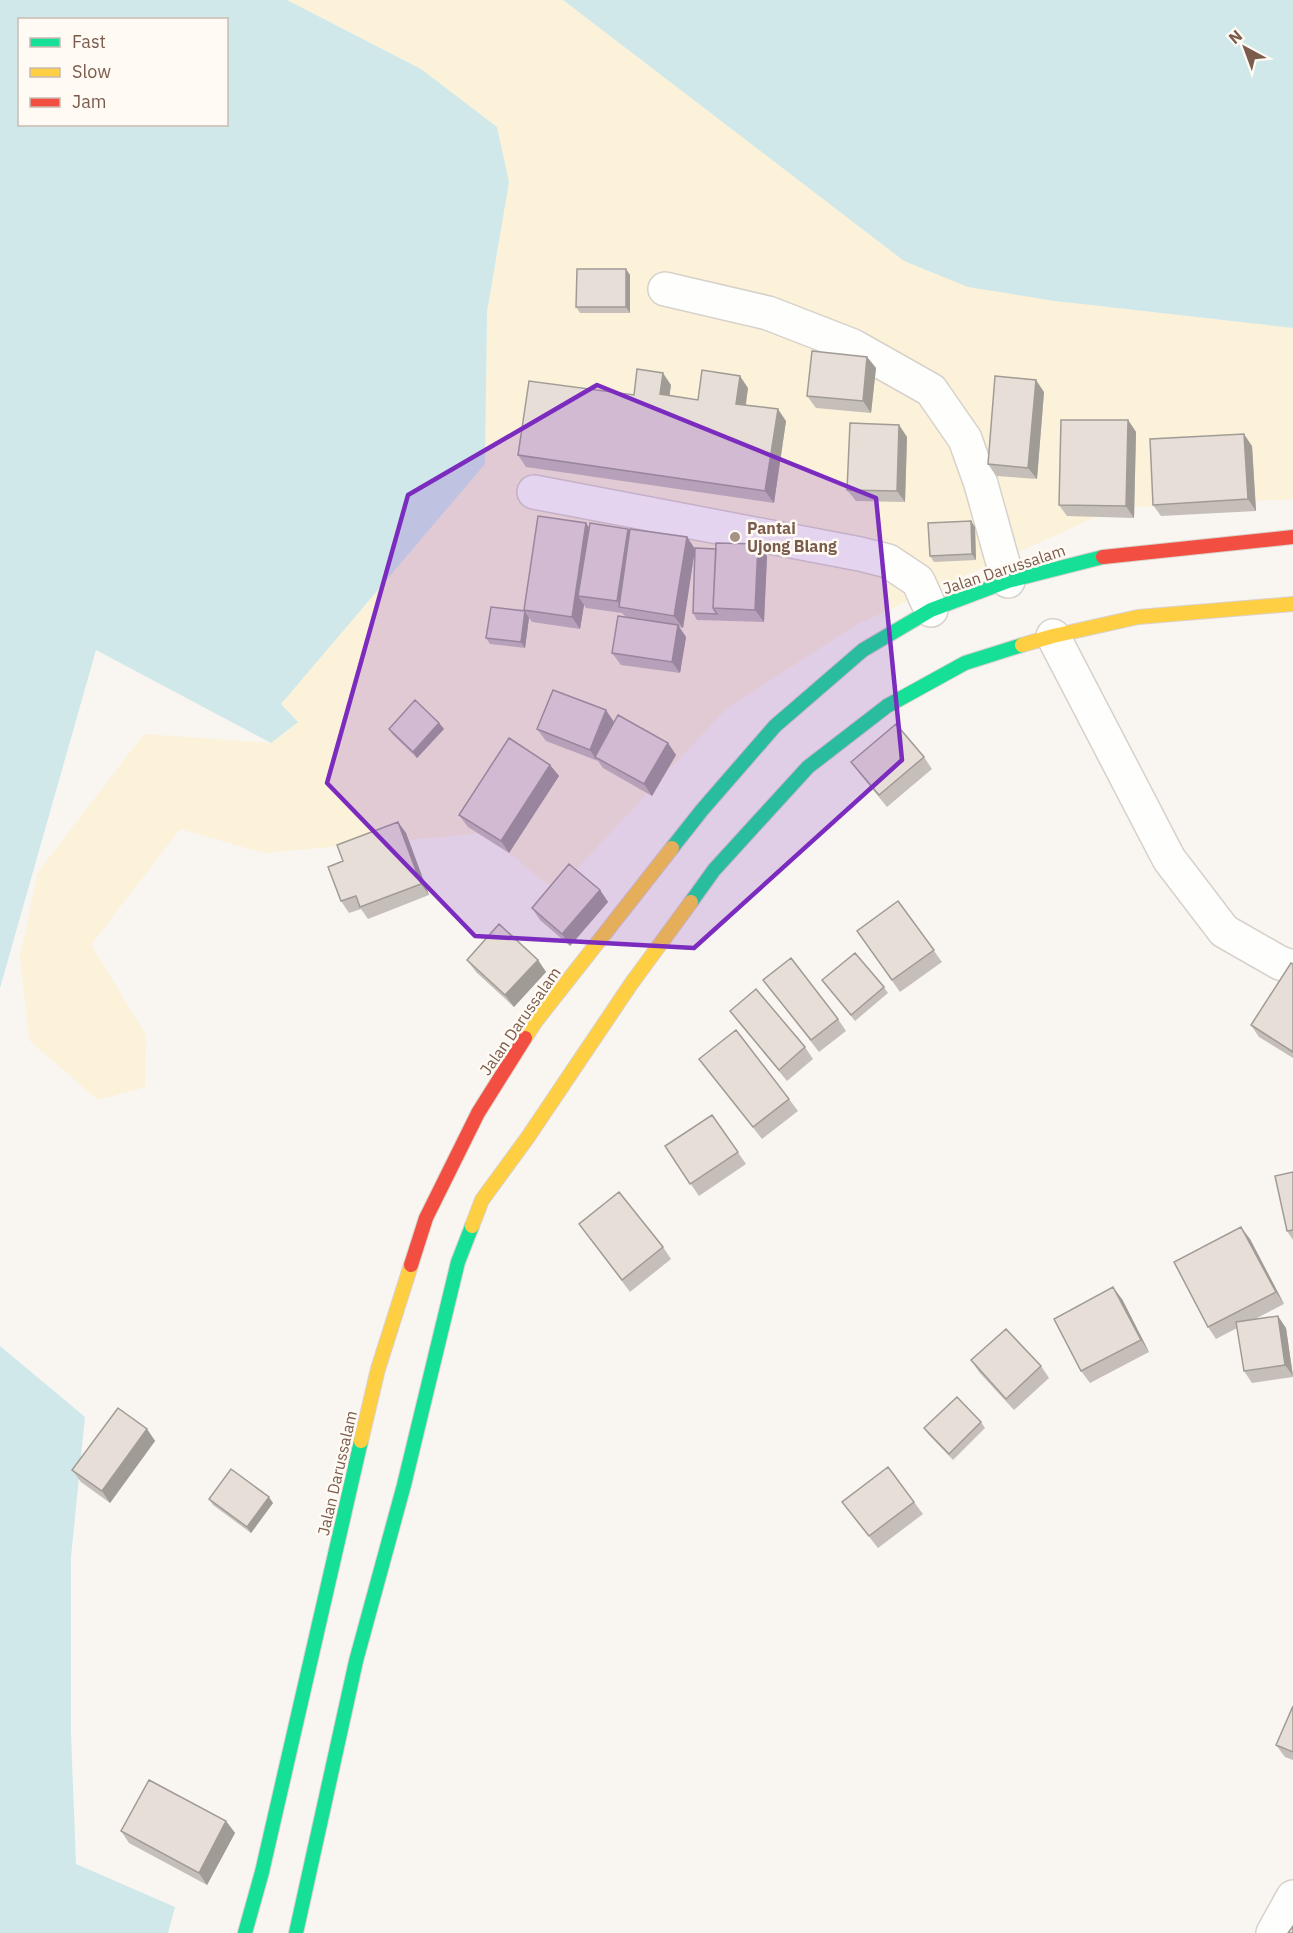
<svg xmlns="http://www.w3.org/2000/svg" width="1293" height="1933" viewBox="0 0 1293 1933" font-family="'IBM Plex Sans',sans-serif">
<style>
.sand{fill:#fbf2d9}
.water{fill:#d0e8ea;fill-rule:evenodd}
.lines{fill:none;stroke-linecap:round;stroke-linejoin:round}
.street-casing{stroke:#d7d1cb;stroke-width:36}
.fast-casing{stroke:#d9d2cb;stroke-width:16}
.slow-casing{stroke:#d9d2cb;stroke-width:16}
.jam-casing{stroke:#d9d2cb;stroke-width:16}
.street{stroke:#fefefd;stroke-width:33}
.fast{stroke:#16e098;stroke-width:14}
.slow{stroke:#ffcf43;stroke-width:14}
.jam{stroke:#f24e42;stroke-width:14}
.wall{fill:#c6bfb9}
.shaded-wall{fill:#a19b96}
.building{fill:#e6ded7;stroke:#a19b96;stroke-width:1.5}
.marked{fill:#7b2cbf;fill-opacity:0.2;stroke:#7b2cbf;stroke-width:4.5;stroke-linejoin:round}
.poi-dot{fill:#a69286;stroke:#fffaf3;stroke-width:2}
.labels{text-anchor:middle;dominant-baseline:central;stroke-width:5;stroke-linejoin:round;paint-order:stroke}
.poi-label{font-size:16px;font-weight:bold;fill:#7a5c4d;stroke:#fffaf3;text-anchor:start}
.street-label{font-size:16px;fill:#7a5c4d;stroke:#fffaf3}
</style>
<rect width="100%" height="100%" fill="#f9f5f0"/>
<path class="sand" d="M287 0H563L904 261 1055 301 1293 328V499L1116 508 857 624 726 709 556 891 484 833 264 853 180 829 91 945 146 1035 145 1087 98 1100 29 1040 20 956 38 872 144 734 271 743 298 722 280 704 485 463 487 312 509 182 421 69Z"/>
<path class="water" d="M0 0H287L421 69 497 127 509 182 487 312 485 464 281 704 298 722 271 743 96 650 0 988ZM20 20H226V124H20Z
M563 0H1293V328L1055 301 968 287 904 261Z
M0 1346 85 1417 71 1557V1735L76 1864 175 1907 168 1933H0Z"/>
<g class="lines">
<g class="street-casing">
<path id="street" d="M665 289 768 313 853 346 931 390 965 439 981 484 1008 581
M534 492 860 554 888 561 918 581 931 610
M1053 636 1169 859 1224 931 1280 963 1293 967
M1273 1933 1293 1897"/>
</g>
<g class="fast-casing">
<path id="fast" d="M672 848 702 810 775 726 863 650 931 610 1008 581 1103 557
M691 902 714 870 808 767 887 706 965 663 1022 645
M245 1933 262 1872 361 1441
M296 1933 356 1661 404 1485 458 1262 472 1226"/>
</g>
<g class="slow-casing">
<path id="slow" d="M1022 645 1053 636 1138 617 1293 604
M525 1038 536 1021 672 848
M472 1226 482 1200 528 1137 631 984 691 902
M361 1441 378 1369 411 1265"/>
</g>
<g class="jam-casing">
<path id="jam" d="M1103 557 1293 537
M411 1265 426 1218 478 1113 525 1038"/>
</g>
<use href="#street" class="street"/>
<use href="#fast" class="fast"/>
<use href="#slow" class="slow"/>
<use href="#jam" class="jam"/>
</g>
<path class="wall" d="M626 269 630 275V313H580L576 307Z
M867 357 876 368 871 413 816 408 807 396Z
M671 385 669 396 698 400 748 388 746 405 786 421 774 503 526 467 518 455 634 395Z
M1044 392 1037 479 996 476 988 464Z
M1128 420 1136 432 1134 518 1067 516 1059 505Z
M899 425 907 437 905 502 856 501 847 490Z
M1252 446 1256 511 1161 516 1153 505Z
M971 521 975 527 976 560 934 562 930 556Z
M589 527 628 529 630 531 687 537 695 549 683 628 679 627 686 637 680 673 621 665 612 653 626 617 622 613 586 608 584 605 580 629 532 622 529 618 525 648 490 644 486 638 524 611Z
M758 544 767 556 764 622 697 620 693 613 716 549Z
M614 722 668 743 676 755 652 796 603 768 598 761 546 741 537 729Z
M439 723 444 729 417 758 393 735 389 729Z
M924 757 932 769 887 807 860 774 851 762Z
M550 765 559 776 509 853 468 827 459 815Z
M398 822 406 833 429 895 368 919 361 909 349 913 341 901 343 861Z
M600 890 608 902 570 946 540 920 532 908Z
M898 901 942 962 900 992 857 931Z
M467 960H538L546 972 514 1007 476 972Z
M1293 964V1058L1259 1037 1251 1025Z
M763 980 838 1019 846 1031 819 1052Z
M822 980 884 987 888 993 855 1021Z
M730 1011 805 1047 813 1059 787 1081 739 1023Z
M699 1059 789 1099 798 1111 762 1139Z
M712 1115 746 1164 699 1196 665 1146Z
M1293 1172V1240L1287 1231Z
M579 1224 663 1247 671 1259 630 1292Z
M1250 1239 1284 1304 1253 1320 1286 1328 1293 1377 1252 1383 1244 1371 1237 1328 1216 1339 1208 1327Z
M1122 1299 1149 1352 1090 1383 1081 1371Z
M971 1360 1041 1366 1049 1378 1014 1410 979 1372Z
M981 1422 985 1428 953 1460 928 1434 924 1428Z
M147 1429 155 1441 110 1503 81 1482 72 1470Z
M209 1499 273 1503 251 1533 213 1505Z
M842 1502H914L923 1514 878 1548Z
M1293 1706V1760L1285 1757 1276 1745Z
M226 1821 235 1833 207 1885 129 1843 121 1831Z"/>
<path class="shaded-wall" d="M626 269 630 275V313L626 307Z
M867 357 876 368 871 413 863 401Z
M663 373 671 385 668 406 660 394Z
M740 376 748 388 744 415 736 404Z
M1036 380 1044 392 1037 479 1028 468Z
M778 409 786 421 774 503 765 491Z
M1128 420 1136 432 1134 518 1126 506Z
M899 425 907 437 905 502 897 491Z
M1244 434 1252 446 1256 511 1248 499Z
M971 521 975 527 976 560 972 554Z
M586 523 594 535 578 596 584 605 580 629 572 617Z
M628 529 636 541 622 608 617 601Z
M687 537 695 549 683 628 674 616Z
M758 544 767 556 764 622 755 610Z
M525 612 529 618 525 648 521 642Z
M678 625 686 637 680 673 672 662Z
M606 710 614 722 595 757 598 762 590 750Z
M439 723 444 729 417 758 413 752Z
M668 743 676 755 652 796 644 784Z
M550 765 559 776 509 853 501 841Z
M398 822 406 833 429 895 421 884Z
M600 890 608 902 570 946 562 934Z
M538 960 546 972 514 1007 505 995Z
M1241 1227 1250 1239 1284 1304 1276 1292Z
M1113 1287 1122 1299 1149 1352 1141 1340Z
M1278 1316 1286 1328 1293 1376 1285 1365Z
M147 1429 155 1441 110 1503 102 1491Z
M269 1497 273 1503 251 1533 247 1527Z
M226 1821 235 1833 207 1885 199 1873Z"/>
<path class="building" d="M577 269H626V307H576Z
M812 351 867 357 863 401 807 396Z
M637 369 663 373 660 394 698 400 702 370 740 376 736 404 778 409 765 491 518 455 529 381 634 395Z
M995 376 1036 380 1028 468 988 464Z
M1061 420H1128L1126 506 1059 505Z
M850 423 899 425 897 491 847 490Z
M1244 434 1248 499 1153 505 1150 439Z
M538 516 586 523 572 617 524 610Z
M971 521 972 554 930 556 928 523Z
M590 523 628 529 617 601 578 596Z
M630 529 687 537 674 616 619 607Z
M716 543 758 544 755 610 713 608Z
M695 548 716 549 713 608 717 614 693 613Z
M491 607 525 611 521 642 486 638Z
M618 616 678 625 672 662 612 653Z
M553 690 606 710 590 750 537 729Z
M415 700 439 723 413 752 389 729Z
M618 715 668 743 644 784 595 757Z
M896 724 924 757 879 795 851 762Z
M509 738 550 765 501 841 459 815Z
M398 822 421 884 360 907 356 896 341 901 328 867 343 861 337 845Z
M569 864 600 890 562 934 532 908Z
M898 901 934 950 892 980 857 931Z
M499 924 538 960 505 995 467 960Z
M855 953 884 987 851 1015 822 980Z
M791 958 838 1019 811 1040 763 980Z
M1291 963 1293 964V1052L1251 1025Z
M756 989 805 1047 779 1070 730 1011Z
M736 1030 789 1099 753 1127 699 1059Z
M712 1115 738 1152 690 1184 665 1146Z
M1293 1172V1230L1287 1231 1275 1176Z
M619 1192 663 1247 622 1280 579 1224Z
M1241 1227 1276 1292 1208 1327 1174 1262Z
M1113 1287 1141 1340 1081 1371 1054 1319Z
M1278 1316 1285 1365 1244 1371 1236 1322Z
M1006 1329 1041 1366 1006 1399 971 1360Z
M957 1397 981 1422 949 1454 924 1428Z
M118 1408 147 1429 102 1491 72 1470Z
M888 1467 914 1502 869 1536 842 1502Z
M231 1469 269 1497 247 1527 209 1499Z
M1293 1706V1752L1276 1745Z
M149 1780 226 1821 199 1873 121 1831Z
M1293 1926V1933H1288Z"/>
<path class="marked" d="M597 385 876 498 902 760 694 948 475 936 327 783 408 495Z"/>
<circle class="poi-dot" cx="735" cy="537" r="6"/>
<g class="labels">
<g class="poi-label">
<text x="747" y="528">Pantai<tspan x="747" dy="18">Ujong Blang</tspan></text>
</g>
<g class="street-label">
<text transform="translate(1004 569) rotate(-18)">Jalan Darussalam</text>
<text transform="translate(520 1021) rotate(-55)">Jalan Darussalam</text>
<text transform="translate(337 1473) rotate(-77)">Jalan Darussalam</text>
</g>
</g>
<rect x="18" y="18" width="210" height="108" fill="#fffaf3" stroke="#cabbb1" stroke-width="1.5"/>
<rect x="30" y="38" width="30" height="9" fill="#16e098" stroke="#cabbb1" stroke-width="1.5"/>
<text x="72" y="48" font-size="18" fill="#7a5c4d">Fast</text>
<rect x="30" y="68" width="30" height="9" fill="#ffcf43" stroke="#cabbb1" stroke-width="1.5"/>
<text x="72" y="78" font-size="18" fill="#7a5c4d">Slow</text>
<rect x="30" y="98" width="30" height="9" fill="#f24e42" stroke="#cabbb1" stroke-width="1.5"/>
<text x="72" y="108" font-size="18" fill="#7a5c4d">Jam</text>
<g transform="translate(1245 48) rotate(319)" stroke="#fffaf3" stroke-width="4.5" paint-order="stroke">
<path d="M0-4.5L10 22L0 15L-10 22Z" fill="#7a5c4d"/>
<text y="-9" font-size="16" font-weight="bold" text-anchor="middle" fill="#7a5c4d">N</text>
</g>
</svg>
